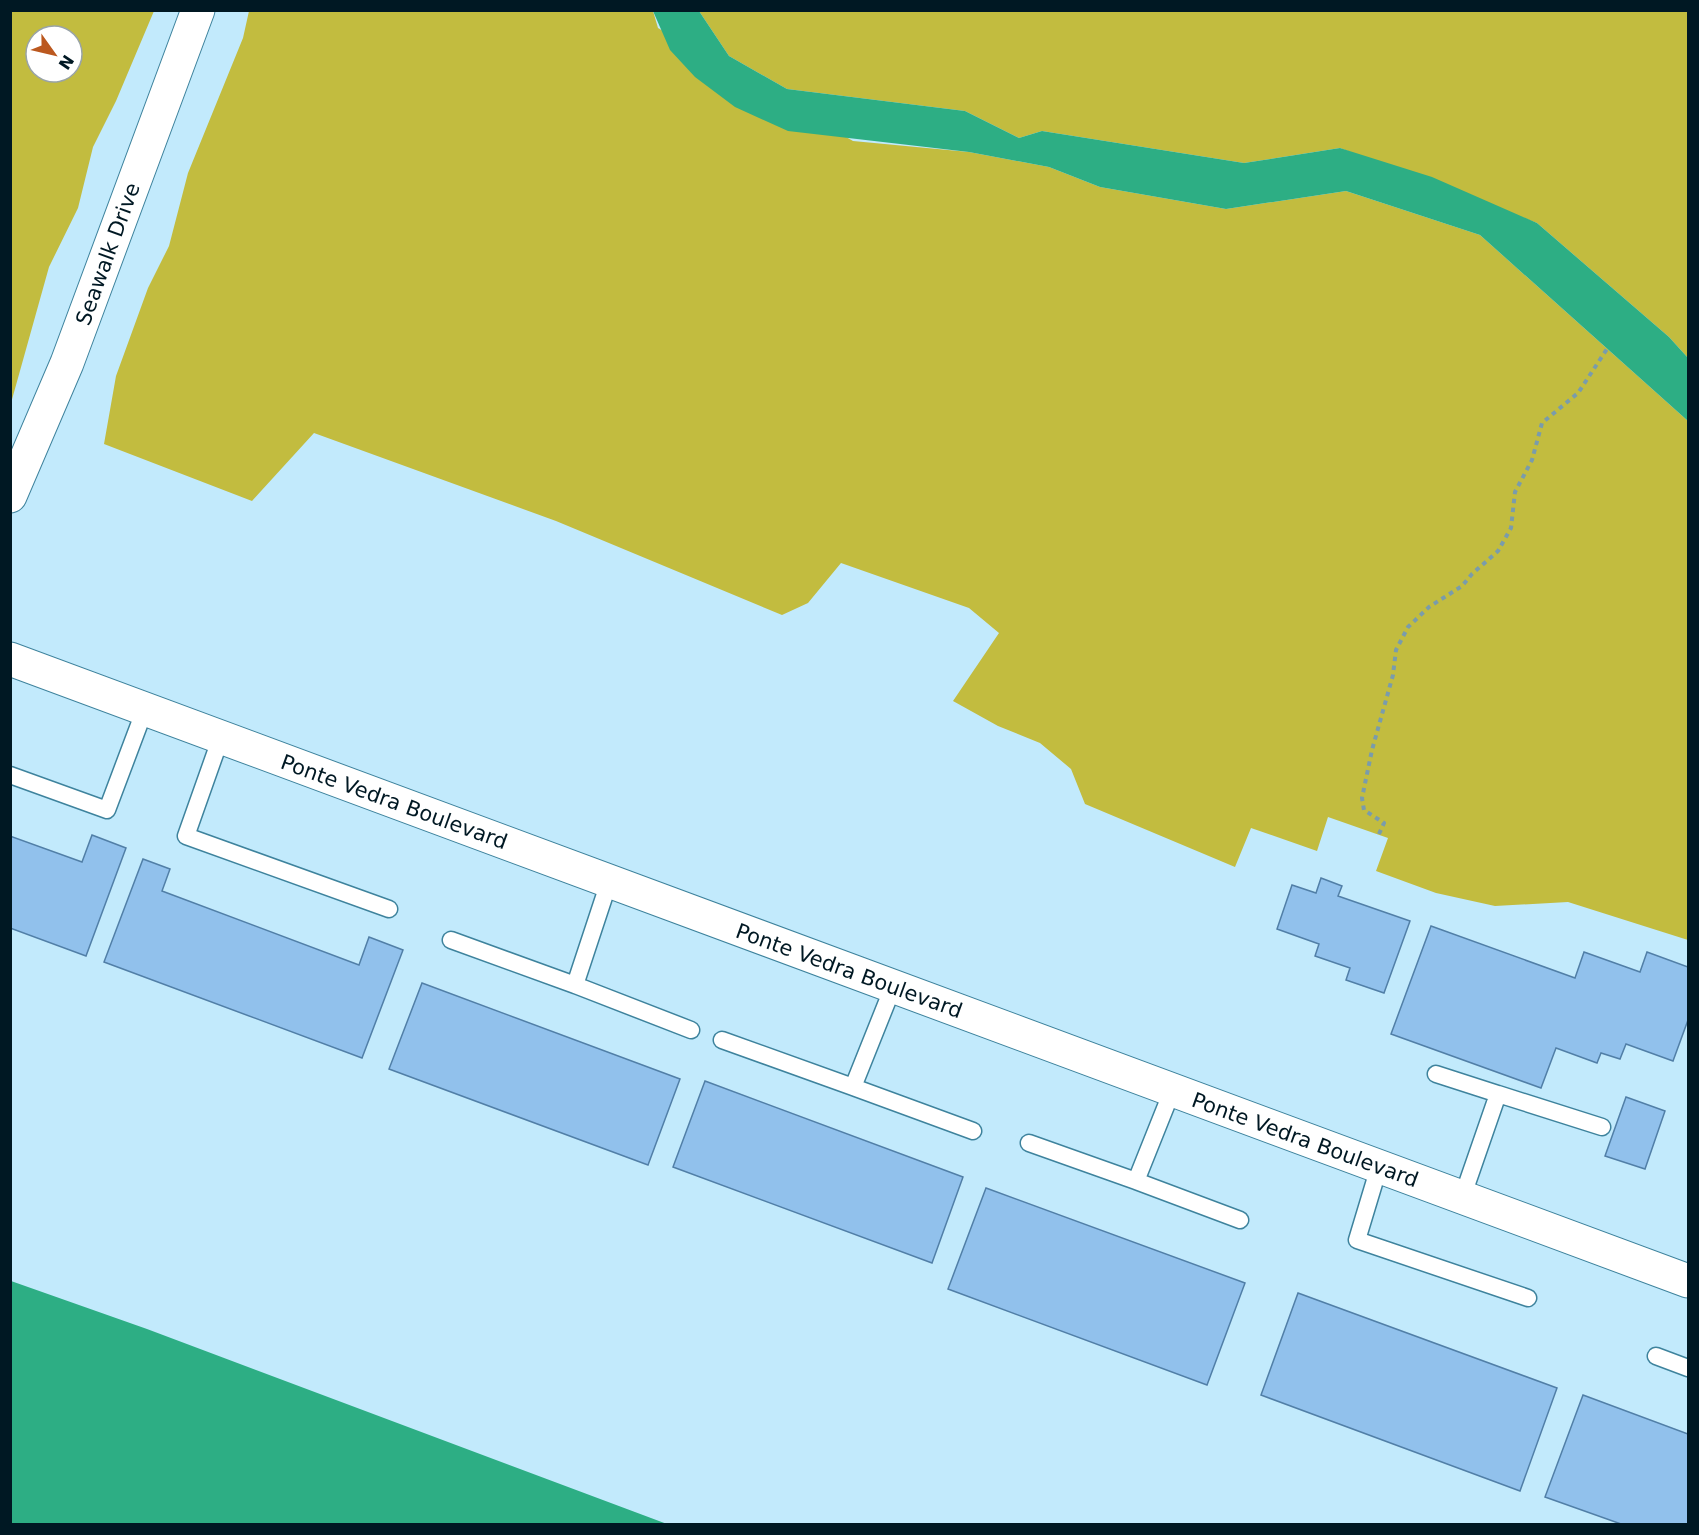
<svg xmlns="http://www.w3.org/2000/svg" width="1699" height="1535" viewBox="0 0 1699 1535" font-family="'DejaVu Sans',sans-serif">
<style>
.green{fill:#c2bc3f;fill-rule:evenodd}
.water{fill:#2dae84}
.building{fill:#91c1ec;stroke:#517fa7;stroke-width:1.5}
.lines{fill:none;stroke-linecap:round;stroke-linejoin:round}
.service-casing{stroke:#3e839d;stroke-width:19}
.minor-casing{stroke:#3e839d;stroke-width:35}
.tertiary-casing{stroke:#3e839d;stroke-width:35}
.path{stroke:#7a9cab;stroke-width:4;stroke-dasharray:4.5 4.5;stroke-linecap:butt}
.service{stroke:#fff;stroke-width:16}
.minor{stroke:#fff;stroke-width:33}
.tertiary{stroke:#fff;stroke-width:33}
.labels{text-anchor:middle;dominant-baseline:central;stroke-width:6;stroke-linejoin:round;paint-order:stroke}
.street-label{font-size:21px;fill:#001823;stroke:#fff}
</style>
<rect width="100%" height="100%" fill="#c2eafc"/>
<path class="green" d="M11 10 154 11 116 101 93 147 78 208 49 267 11 403ZM36 36H72V72H36Z
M249 11H653L658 28 853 141 969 152 1049 167 1100 187 1226 209 1346 191 1480 235 1688 421V940L1568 902 1495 906 1436 893 1376 871 1388 838 1328 817 1317 851 1251 828 1235 867 1085 804 1071 769 1040 743 998 726 953 701 999 633 969 608 841 563 808 603 782 615 556 521 314 433 252 501 104 444 116 376 148 288 169 246 188 173 243 38Z
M699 11H1688V358L1669 337 1537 223 1340 148 1244 163 1042 131 1019 138 965 111 787 89 729 56Z"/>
<path class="water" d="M653 11H699L729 56 787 89 965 111 1019 138 1042 131 1244 163 1340 148 1432 177 1537 223 1669 337 1688 358V421L1480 235 1346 191 1226 209 1100 187 1049 167 969 152 788 131 735 107 695 77 670 50Z
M11 1281 147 1329 667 1524H11Z"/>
<path class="building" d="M92 835 126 848 86 956 10 928V836L82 862Z
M143 859 170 869 162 891 359 965 369 937 403 950 362 1058 104 962Z
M1321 878 1342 886 1338 896 1410 921 1384 993 1346 980 1350 968 1315 956 1319 944 1277 929 1292 885 1316 893Z
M1431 926 1575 978 1584 952 1640 972 1647 952 1688 967V1020L1673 1061 1626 1044 1620 1059 1601 1053 1597 1063 1556 1048 1541 1088 1391 1034Z
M422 983 680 1079 648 1165 389 1069Z
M705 1081 963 1177 932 1263 673 1167Z
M1626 1097 1665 1111 1645 1169 1605 1156Z
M986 1188 1245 1283 1207 1385 948 1289Z
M1298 1293 1557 1388 1520 1491 1261 1395Z
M1583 1395 1688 1434V1524H1621L1545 1497Z"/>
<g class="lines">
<g class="service-casing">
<path id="service" d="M221 737 186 836 389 909
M10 775 107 810 145 709
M451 940 575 985 609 882
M575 985 691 1030
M722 1040 853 1087 893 987
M1436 1074 1498 1094
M853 1087 973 1131
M1029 1143 1136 1181 1172 1091
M1379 1167 1357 1240 1528 1298
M1136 1181 1240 1220
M1462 1198 1498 1094 1602 1127
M1656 1356 1688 1368"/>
</g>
<g class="minor-casing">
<path id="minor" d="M10 496 67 363 198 10"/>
</g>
<g class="tertiary-casing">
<path id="tertiary" d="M10 659 1688 1281"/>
</g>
<path class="path" d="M1379 834 1384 823 1364 810 1362 798 1372 750 1393 675 1396 650 1408 627 1429 607 1462 586 1472 574 1498 551 1511 528 1515 492 1532 460 1542 423 1578 393 1607 349"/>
<use href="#service" class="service"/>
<use href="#minor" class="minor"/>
<use href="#tertiary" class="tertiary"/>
</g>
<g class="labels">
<g class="street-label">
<text transform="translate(108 254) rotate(-70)">Seawalk Drive</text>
<text transform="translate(394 802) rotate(20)">Ponte Vedra Boulevard</text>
<text transform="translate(849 971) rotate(20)">Ponte Vedra Boulevard</text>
<text transform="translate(1305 1140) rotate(20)">Ponte Vedra Boulevard</text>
</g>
</g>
<rect width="1699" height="1535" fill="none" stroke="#001823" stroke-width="24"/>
<g transform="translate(54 54) rotate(124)"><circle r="28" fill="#ffffff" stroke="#99a3a7" stroke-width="1.5"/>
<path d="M0-4.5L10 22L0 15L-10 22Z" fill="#bb581f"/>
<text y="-9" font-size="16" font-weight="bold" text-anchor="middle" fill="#001823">N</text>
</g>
</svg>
